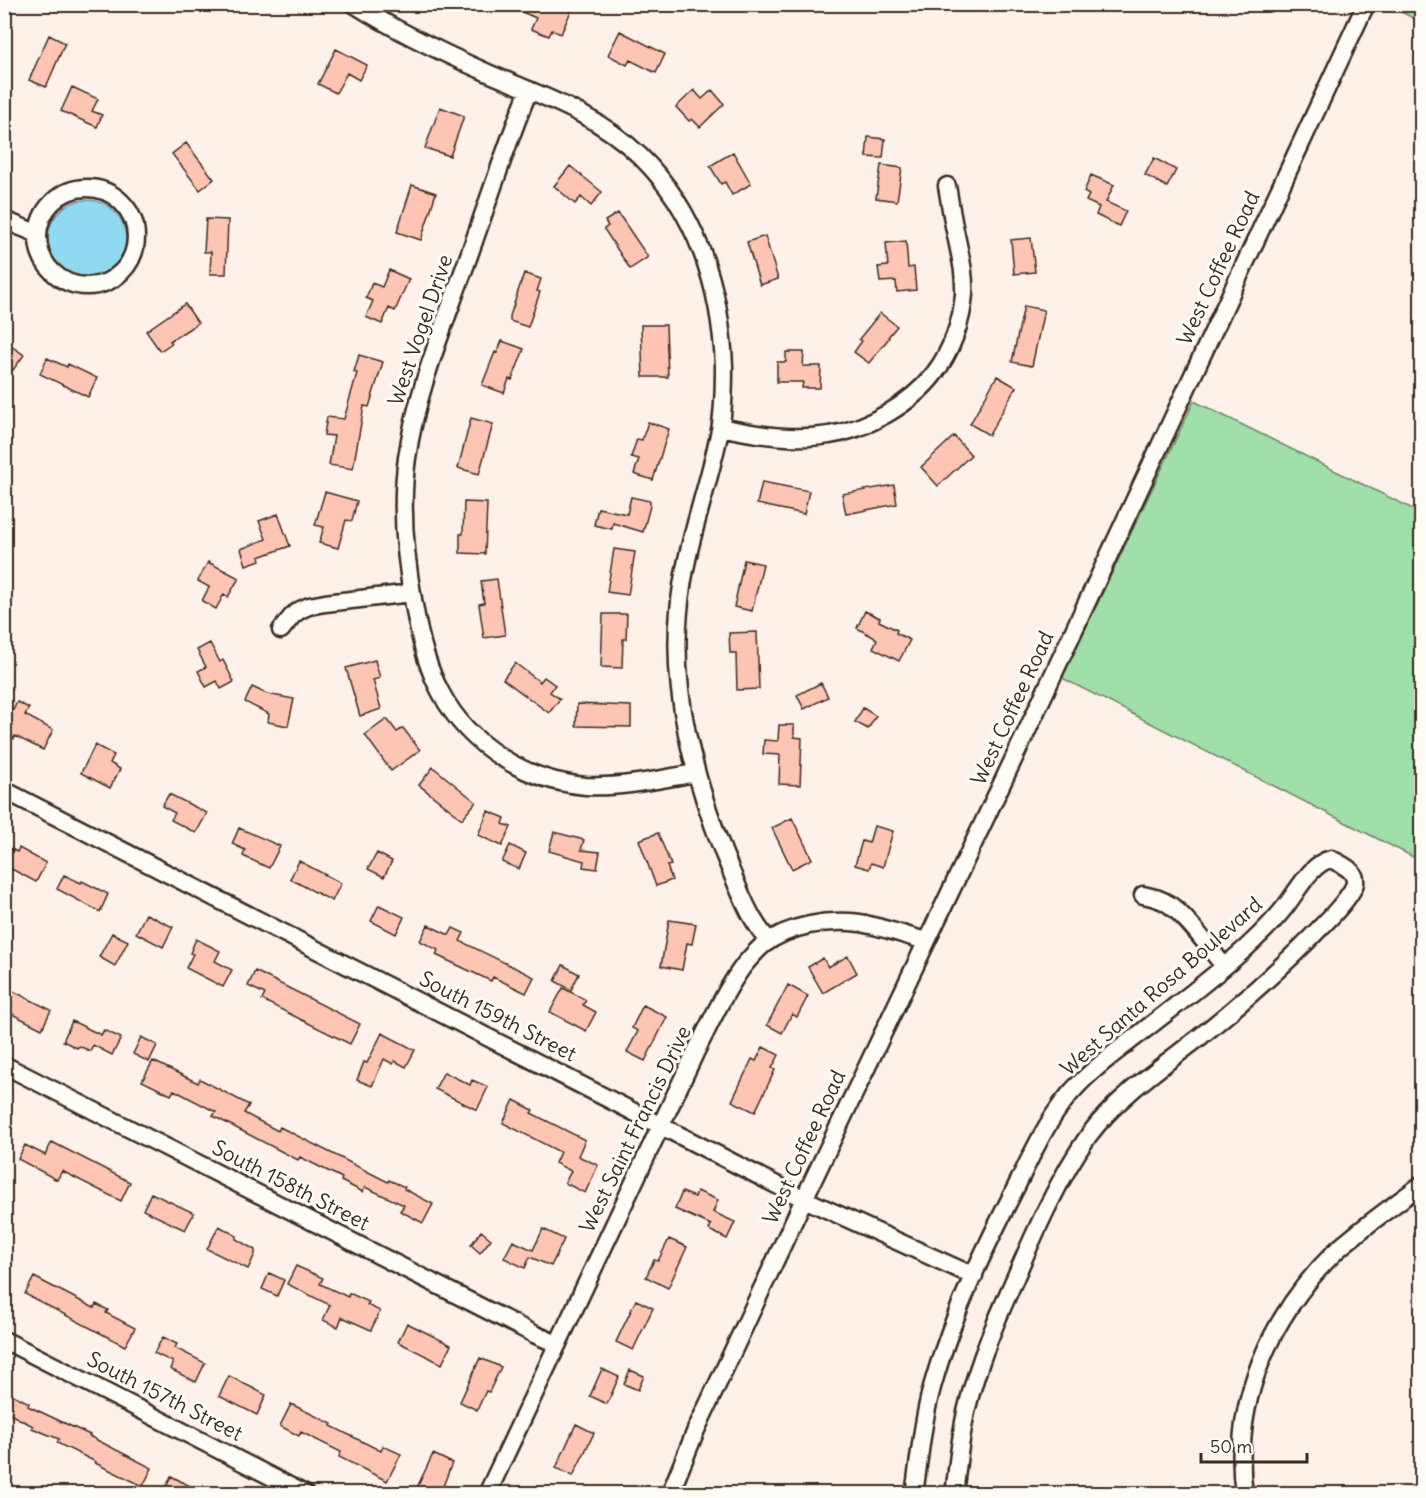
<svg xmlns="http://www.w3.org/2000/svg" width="1426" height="1498" viewBox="0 0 1426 1498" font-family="Delius,sans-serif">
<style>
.green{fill:#9fdfa9;stroke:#6d8464;stroke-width:1.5}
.water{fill:#90daf1;stroke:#6e949d;stroke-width:1.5}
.building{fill:#fec5b4;stroke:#3b2a1e;stroke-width:1.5}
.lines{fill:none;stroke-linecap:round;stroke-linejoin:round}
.minor-casing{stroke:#3b2a1e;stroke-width:21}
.minor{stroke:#fdfcf7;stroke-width:16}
.labels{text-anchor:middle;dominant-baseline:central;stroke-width:6;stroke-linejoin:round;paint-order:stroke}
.street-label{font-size:21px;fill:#3b2a1e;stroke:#fdfcf7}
</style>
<rect width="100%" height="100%" fill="#fdf1ea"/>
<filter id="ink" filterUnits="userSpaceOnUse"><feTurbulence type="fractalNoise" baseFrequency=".0167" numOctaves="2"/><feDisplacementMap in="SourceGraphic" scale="12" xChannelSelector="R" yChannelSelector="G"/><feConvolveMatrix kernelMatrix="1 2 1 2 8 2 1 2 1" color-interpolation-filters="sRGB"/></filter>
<g filter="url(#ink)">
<path class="green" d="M1392 5H1421V22L1391 7Z
M1194 401 1421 513V861L1062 678Z"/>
<path class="water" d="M48 239a39 39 0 1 1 78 0a39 39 0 1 1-78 0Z"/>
<path class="building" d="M503 4H544L555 9 557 4H574L561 34 552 30 549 36 531 29 536 18Z
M620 31 665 54 656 73 630 60 627 65 608 55Z
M49 35 65 43 46 87 29 80Z
M336 49 367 65 359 80 347 73 336 93 318 84Z
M72 87 98 99 92 111 102 115 97 127 61 111Z
M694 90 702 99 712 90 724 104 700 127 692 119 689 121 676 107Z
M440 107 464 116 450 156 425 148Z
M868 137 885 139 883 158 866 157Z
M186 143 214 179 200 190 172 154Z
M733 152 751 184 732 195 725 182 721 184 710 166Z
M1154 158 1176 170 1167 187 1145 175Z
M881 165 902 168 897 201 876 198Z
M570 166 602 192 591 206 581 197 575 204 554 186Z
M1091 175 1114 185 1106 202 1126 211 1119 226 1096 215 1099 207 1086 201 1089 195 1084 192Z
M412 185 436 193 421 240 397 232Z
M618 213 648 257 630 269 604 229 608 226 605 221Z
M206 219 228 220 226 274H210L211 252H204Z
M765 236 778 279 760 285 747 242Z
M1031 238 1035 272 1014 274 1011 240Z
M906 241 908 268 914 267 916 290 897 292 896 281 880 282 878 267 888 266 886 243Z
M389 270 409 279 395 311 389 308 382 324 366 317 373 301 366 298 372 283 382 287Z
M524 273 541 279 537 291 540 292 528 327 510 321V316Z
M185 304 198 323 170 341 172 343 160 351 146 331Z
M1024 306 1044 310 1032 366 1012 362Z
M880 313 897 326 888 337 889 338 869 363 854 352 862 341 859 339Z
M641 325H666L668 377H643Z
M4 341 24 355 13 370 4 363Z
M502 341 524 349 512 380 509 379 504 393 482 385 495 352 497 353Z
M786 352H804L803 366H821L820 388H802L803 382H777V362H786Z
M359 355 383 362 369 407 364 406 353 469 329 465 334 436 324 435 327 417 344 419 357 373 354 372Z
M47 358 67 367 68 364 97 378 88 397 40 374Z
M997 376 1016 387 989 435 970 424Z
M471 418 493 424 479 474 458 468Z
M648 422 669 429 653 480 634 474 639 459 631 457 637 439 642 440Z
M954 436 971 455 938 486 921 467Z
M762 482 809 491 804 514 757 504Z
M894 485 897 504 846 514 842 494Z
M325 492 357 501 352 521 346 520 338 548 319 543 324 527 315 525Z
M631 497 650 501V506L643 532 613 523 612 529 594 525 598 508 627 514Z
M464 502 487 503 485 554 460 553V534H463Z
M278 514 290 546 259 557 260 560 246 565 241 549 266 539 259 521Z
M614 549 635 552 628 595 607 592Z
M744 560 763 564 752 611 734 607Z
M208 562 239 578 228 597 224 594 216 609 202 601 209 587 198 581Z
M497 579 505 635 484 638 479 604 484 603 481 581Z
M865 611 880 618 879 621 897 630 896 633 910 640 899 661 873 648 877 639 857 628Z
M603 614H627L626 639H623L622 668 601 667Z
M757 632 759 689 737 690 736 653H730L729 633Z
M210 643 220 662 223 660 234 682 221 689 217 681 206 687 198 671 206 667 197 650Z
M375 660 380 678 373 680 381 709 360 716 346 668Z
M515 663 540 682 544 677 555 685 550 692 560 699 549 713 503 679Z
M821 683 828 697 804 709 797 695Z
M252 687 267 694 294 699 288 726 268 722 269 714 245 702Z
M17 702 29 708 25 715 53 730 43 750 15 736 14 739 4 734V705L13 710Z
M577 704 631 706V727L576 726Z
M863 708 876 716 868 729 855 722Z
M387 719 397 732 403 728 420 750 391 771 365 735Z
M779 725H794V737L802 738 800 785 779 784 780 755 763 754 764 740 778 741Z
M95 745 114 755 110 763 120 769 110 788 81 773Z
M433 767 476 802 462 819 419 785Z
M169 794 207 813 196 833 171 820 175 813 162 806Z
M488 811 505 818 503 824 511 827 502 846 478 835Z
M792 818 812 859 792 869 772 828Z
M874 826 893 831 883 867 871 863 869 869 855 865 862 841 869 843Z
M239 828 280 846 269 868 243 856 245 850 232 844Z
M554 832 584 840 581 850 600 852 597 869 583 867 584 861 549 851Z
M658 833 671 865 667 866 672 880 656 886 639 840Z
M4 845 17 852 19 848 46 863 36 882 4 865Z
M510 845 526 853 519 869 502 862Z
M377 853 392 861 384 877 368 869Z
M299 861 341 883 332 901 290 879Z
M64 875 81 883 82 881 108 894 100 912 57 889Z
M379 905 404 917 396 934 371 921Z
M146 914 173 927 163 947 136 933Z
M669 920 696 924 692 944 687 943 682 970 661 966Z
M428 925 449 935 453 928 464 933 460 941 534 977 526 993 493 977 491 981 436 955 438 950 420 941Z
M112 933 128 941 115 966 99 957Z
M196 939 220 951 215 961 232 970 223 987 186 968 193 954 190 953Z
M848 956 857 973 823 993 808 967 823 958 828 967Z
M563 965 579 974 571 990 555 981Z
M255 971 360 1024 350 1044 262 1000 265 994 248 986Z
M788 985 808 996 797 1017 792 1014 782 1033 767 1025Z
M563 988 586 1000 583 1005 596 1012 586 1031 550 1012Z
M11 990 51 1010 42 1029 4 1010V1003Z
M643 1005 667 1017 645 1061 627 1052 638 1031 632 1028Z
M72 1021 101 1035 104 1030 121 1038 112 1055 93 1045 90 1051 79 1046 77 1048 63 1041Z
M382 1033 415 1050 406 1067 395 1061 393 1064 384 1059 372 1086 357 1080 364 1062 367 1063Z
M141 1037 157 1045 149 1062 133 1054Z
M763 1047 779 1055 772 1068 775 1070 755 1112 732 1101 752 1059 756 1061Z
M153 1061 198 1083 200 1079 249 1105 244 1113 278 1131 280 1127 388 1182 389 1180 405 1187 404 1189 433 1204 423 1223 400 1211 404 1205 365 1187 363 1192 341 1181 342 1178 300 1157 298 1160 213 1116 216 1112 174 1090 171 1095 142 1081Z
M444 1072 470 1085 472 1080 488 1087 477 1110 435 1089Z
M514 1100 533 1110 531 1113 585 1140 578 1156 598 1165 585 1193 565 1183 571 1171 555 1163 560 1152 503 1123Z
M52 1142 130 1182 121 1201 62 1171 57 1180 18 1159 25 1145 45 1155Z
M697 1191 718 1200 713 1212 735 1222 727 1239 709 1230 711 1225 675 1209 682 1192 695 1197Z
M151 1193 194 1213 185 1230 143 1210Z
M219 1226 237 1236 236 1239 255 1250V1254L248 1269 207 1249Z
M543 1229 564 1239 551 1266 530 1257 525 1268 504 1258 513 1241 533 1250Z
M481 1231 491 1239 480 1253 471 1245Z
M669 1239 687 1247 668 1288 646 1277 654 1260 658 1261Z
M296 1266 323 1278 320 1284 348 1297 349 1293 369 1302 367 1305 380 1311 371 1330 342 1317 338 1327 323 1320 330 1305 287 1284Z
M269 1273 284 1280 277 1296 262 1289Z
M34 1277 94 1308 96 1304 108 1310 106 1313 135 1328 125 1346 25 1294Z
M636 1300 653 1308 633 1350 616 1342Z
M407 1323 451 1345 442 1364 398 1342Z
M163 1337 177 1344 175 1348 205 1363 196 1382 170 1369 173 1362 154 1353Z
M480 1358 501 1367 489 1392 486 1391 477 1410 460 1402Z
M602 1369 619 1377 607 1404 590 1396Z
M630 1370 644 1376 638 1390 624 1384Z
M229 1376 266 1395 257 1415 219 1396Z
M4 1390 29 1403 28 1406 90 1435 89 1436 152 1468 143 1486 95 1463 96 1462 57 1443 59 1439 32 1428 33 1426 4 1411Z
M291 1404 332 1424 331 1426 381 1451 383 1446 401 1454 387 1481 339 1457 341 1452 301 1432 299 1436 280 1426Z
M576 1424 594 1433 573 1476 556 1468Z
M433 1454 452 1463 440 1494H414Z
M171 1476 205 1494H163Z"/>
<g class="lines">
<g class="minor-casing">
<path id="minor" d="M354 4C396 31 443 53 488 73 542 96 597 114 640 156 697 211 721 289 724 366 724 387 724 409 720 430 708 490 684 549 679 611 671 694 694 777 724 854 733 875 741 897 752 917 757 926 763 934 769 941
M529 90C504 150 485 212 463 272 441 333 416 394 407 458 400 506 405 557 414 605 419 635 426 666 441 693 469 746 526 781 586 786 623 788 660 779 696 773
M38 237a49 49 0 1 1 98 0a49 49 0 1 1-98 0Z
M4 220 38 234
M721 427C756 435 794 441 829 435 866 430 911 404 934 374 951 352 962 322 964 294 965 273 960 255 956 235 952 219 950 202 947 186
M281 630 293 615 300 610 309 606 325 603 412 593
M4 790 804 1199 974 1276
M1143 895C1153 897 1162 899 1170 905 1189 919 1208 947 1224 966
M4 1065 534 1334 557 1344
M4 1340 305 1494
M487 1494 695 1053C710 1024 724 992 744 965 750 958 756 951 763 945 789 925 828 919 860 923 882 927 904 935 926 941
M670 1494 696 1430 804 1199 1025 735 1366 4
M914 1494C920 1455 923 1415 935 1377 954 1311 986 1246 1017 1185 1034 1150 1051 1112 1078 1085 1096 1066 1117 1051 1138 1035 1175 1006 1213 978 1247 947 1261 934 1274 921 1285 907 1297 892 1311 863 1331 859 1340 864 1357 870 1355 883 1353 894 1330 918 1322 926 1284 966 1244 1001 1201 1036 1163 1066 1118 1096 1089 1135 1060 1176 1036 1230 1016 1276 997 1319 978 1362 967 1408 960 1436 958 1465 954 1494
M1244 1494C1231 1402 1271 1315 1335 1252 1343 1244 1352 1238 1360 1231 1380 1215 1401 1200 1422 1184"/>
</g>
<use href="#minor" class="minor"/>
</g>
</g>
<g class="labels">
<g class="street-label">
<text transform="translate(1218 268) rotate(-65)">West Coffee Road</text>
<text transform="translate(420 330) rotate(-71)">West Vogel Drive</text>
<text transform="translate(1012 708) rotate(-65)">West Coffee Road</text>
<text transform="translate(1161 986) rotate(-41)">West Santa Rosa Boulevard</text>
<text transform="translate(498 1016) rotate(27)">South 159th Street</text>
<text transform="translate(635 1129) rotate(-64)">West Saint Francis Drive</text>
<text transform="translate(804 1147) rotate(-65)">West Coffee Road</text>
<text transform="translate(291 1185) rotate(27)">South 158th Street</text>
<text transform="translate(165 1396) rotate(27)">South 157th Street</text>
</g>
</g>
<rect width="1426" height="1498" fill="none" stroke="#fdfcf7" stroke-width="24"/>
<rect x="12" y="12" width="1402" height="1474" fill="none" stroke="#3b2a1e" stroke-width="2" filter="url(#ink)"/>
<path d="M1201 1453v9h106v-9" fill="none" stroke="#3b2a1e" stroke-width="3"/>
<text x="1210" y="1453" font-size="18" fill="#3b2a1e" stroke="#fdfcf7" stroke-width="4.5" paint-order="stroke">50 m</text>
</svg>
